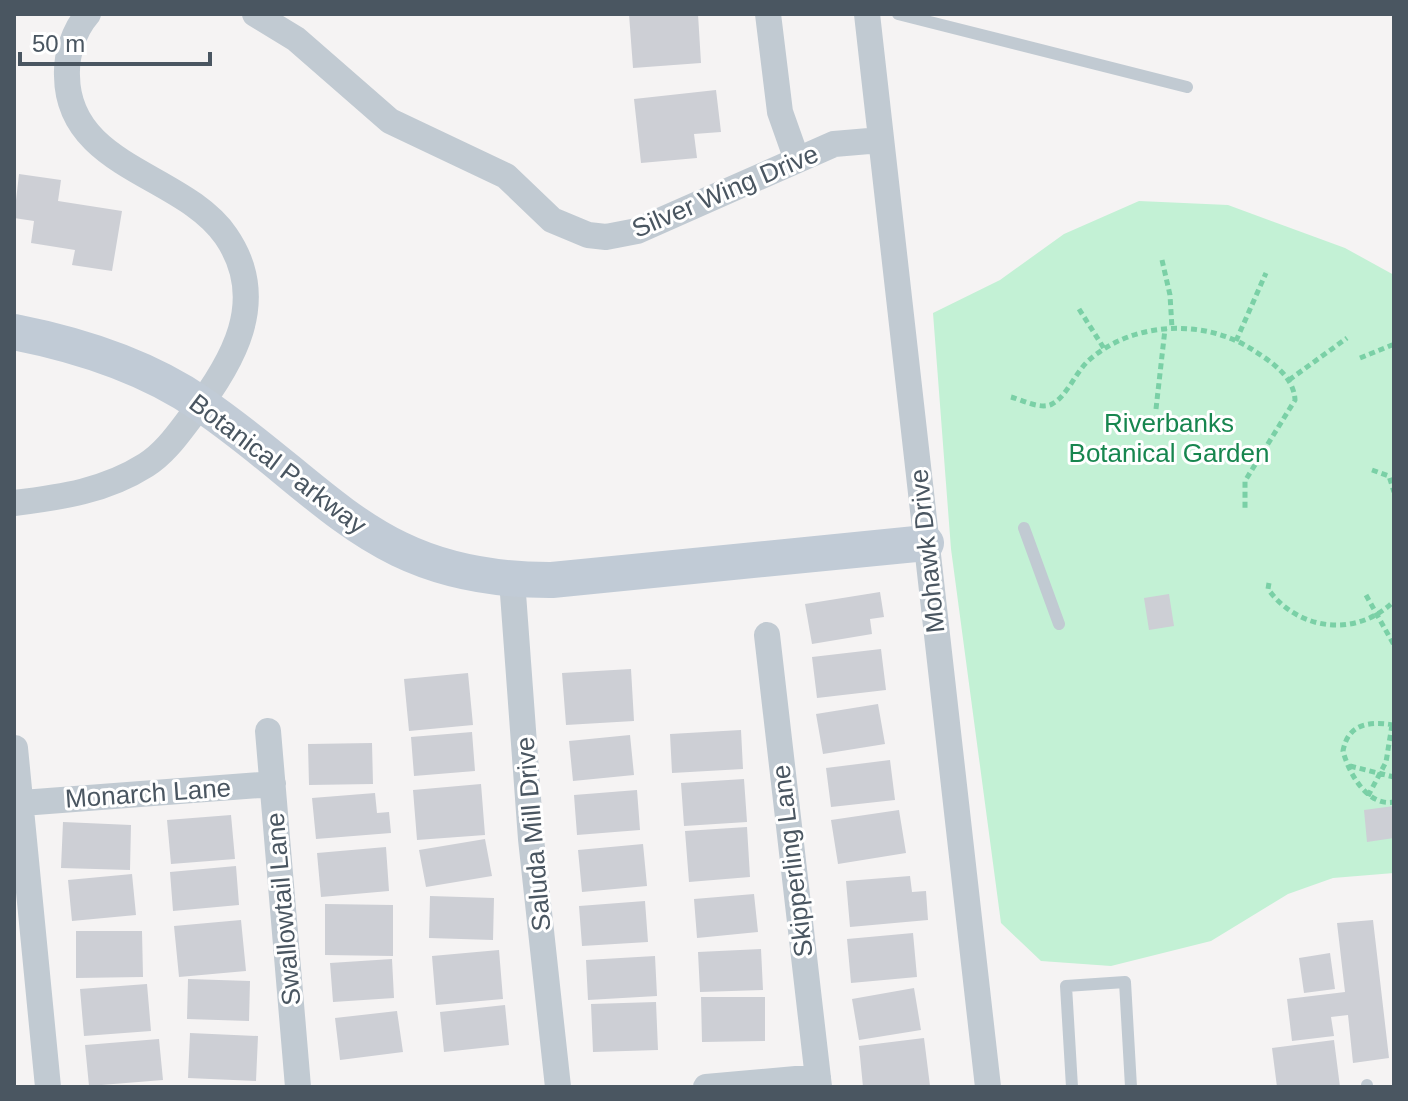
<svg xmlns="http://www.w3.org/2000/svg" width="1408" height="1101" viewBox="0 0 1408 1101" font-family="Arial,sans-serif">
<style>
.green{fill:#c3f1d5}
.building{fill:#cdcfd5}
.lines{fill:none;stroke-linecap:round;stroke-linejoin:round}
.path{stroke:#7ad0a6;stroke-width:5;stroke-dasharray:6 4;stroke-linecap:butt}
.lane{stroke:#c1cad2;stroke-width:12}
.street{stroke:#c1cad2;stroke-width:26}
.secondary{stroke:#c1cbd6;stroke-width:36}
.labels{text-anchor:middle;dominant-baseline:central;stroke-width:6;stroke-linejoin:round;paint-order:stroke}
.street-label{font-size:26px;fill:#4a5661;stroke:#fff}
.park-label{font-size:26px;fill:#17864f;stroke:#fff}
</style>
<rect width="100%" height="100%" fill="#f5f3f3"/>
<path class="green" d="M1139 201 1228 205 1345 248 1394 275V873L1333 878 1288 894 1211 941 1111 966 1041 961 1001 923 951 549 933 313 1000 280 1064 234Z"/>
<path class="building" d="M629 14H698L701 63 633 68Z
M716 90 721 132 694 134 697 158 641 163 634 99Z
M19 174 61 180 58 201 122 211 112 271 72 265 75 250 31 243 34 221 14 218Z
M880 592 884 617 870 619 872 634 812 644 805 604Z
M1169 594 1174 626 1149 630 1144 598Z
M881 649 886 690 817 698 812 657Z
M631 669 634 721 566 725 562 673Z
M468 673 473 725 409 731 404 679Z
M878 704 885 744 823 754 816 714Z
M741 730 743 769 672 773 670 734Z
M472 732 475 771 414 776 411 737Z
M630 735 634 775 573 781 569 741Z
M372 743 373 784 309 785 308 744Z
M890 760 895 800 831 807 826 768Z
M744 779 747 822 684 826 681 783Z
M481 784 485 835 417 840 413 790Z
M637 790 640 830 577 835 574 795Z
M375 793 377 813 389 812 391 833 316 839 312 798Z
M1394 806V838L1367 842 1364 810Z
M899 810 906 853 838 864 831 820Z
M231 815 235 859 171 864 167 820Z
M63 822 131 825 130 870 61 868Z
M747 827 750 877 689 882 685 831Z
M485 839 492 876 426 887 419 850Z
M643 844 647 886 582 892 578 850Z
M386 847 389 891 321 897 317 853Z
M236 866 239 905 173 911 170 872Z
M132 874 136 915 72 921 68 880Z
M910 876 912 892 926 891 928 920 850 927 846 881Z
M754 894 758 932 697 938 694 899Z
M430 896 494 898 493 940 429 938Z
M645 901 648 942 582 946 579 906Z
M325 904 393 905V956L325 955Z
M241 920 246 971 179 977 174 926Z
M1373 920 1389 1058 1353 1063 1348 1015 1331 1017 1334 1036 1292 1041 1287 999 1345 992 1337 923Z
M76 931H142L143 977 76 978Z
M913 933 917 977 851 983 847 939Z
M761 949 763 990 700 992 698 952Z
M499 950 503 999 436 1005 432 956Z
M1330 953 1335 989 1304 993 1299 958Z
M655 956 657 996 588 1000 586 960Z
M392 959 394 998 333 1002 330 963Z
M188 979 250 981 249 1021 187 1019Z
M147 984 151 1031 84 1036 80 989Z
M914 988 921 1030 859 1040 852 999Z
M701 997H765V1041L702 1042Z
M656 1002 658 1050 593 1052 591 1004Z
M505 1005 509 1045 444 1052 440 1012Z
M397 1011 403 1052 340 1060 335 1018Z
M190 1033 258 1036 256 1081 188 1078Z
M924 1038 930 1086 863 1087 859 1046Z
M159 1039 163 1080 89 1086 85 1045Z
M1334 1040 1340 1087H1277L1272 1048Z"/>
<g class="lines">
<path class="path" d="M1162 260 1170 295 1172 328
M1079 309 1105 350
M1236 341 1266 273
M1360 358 1392 345 1394 349
M1289 380 1347 338
M1011 397C1022 400 1041 410 1052 404 1066 397 1075 374 1087 362 1131 321 1204 318 1253 350 1272 362 1294 377 1295 400L1245 481V510
M1156 409 1165 329
M1372 470 1389 476 1394 492
M1269 583 1268 589C1298 631 1357 638 1394 601
M1366 595 1394 645
M1394 725C1370 721 1348 723 1343 751 1349 774 1368 807 1394 802
M1350 766 1394 777
M1368 796 1386 762 1392 725"/>
<path class="lane" d="M898 14 1187 87
M1024 528 1059 624
M1367 1085V1087
M1072 1087 1066 986 1125 982 1131 1087"/>
<path class="street" d="M255 14 296 39 390 121 506 176 552 220 588 235 606 237 637 231 834 144 881 140
M768 14 780 112 797 160
M867 14 988 1087
M14 503C62 497 105 491 146 465 165 453 178 434 191 417 233 363 270 300 226 236 184 174 68 168 67 76 66 55 74 30 88 14
M512 580 531 839 558 1087
M767 635 819 1087
M268 731 298 1087
M15 748 48 1087
M22 803 273 784
M706 1087 818 1077"/>
<path class="secondary" d="M14 332C80 345 146 366 201 404 331 493 375 581 552 580L926 543"/>
</g>
<g class="labels">
<g class="street-label">
<text transform="translate(725 191) rotate(-23)">Silver Wing Drive</text>
<text transform="translate(278 464) rotate(37)">Botanical Parkway</text>
<text transform="translate(927 551) rotate(-96)">Mohawk Drive</text>
<text transform="translate(148 793) rotate(-4)">Monarch Lane</text>
<text transform="translate(533 834) rotate(-95)">Saluda Mill Drive</text>
<text transform="translate(792 861) rotate(-97)">Skipperling Lane</text>
<text transform="translate(283 909) rotate(-95)">Swallowtail Lane</text>
</g>
<g class="park-label">
<text x="1169" y="423">Riverbanks<tspan x="1169" dy="30">Botanical Garden</tspan></text>
</g>
</g>
<rect width="1408" height="1101" fill="none" stroke="#4a5661" stroke-width="32"/>
<path d="M20 52v12h190v-12" fill="none" stroke="#4a5661" stroke-width="4"/>
<text x="32" y="52" font-size="24" fill="#4a5661" stroke="#ffffff" stroke-width="6" paint-order="stroke">50 m</text>
</svg>
